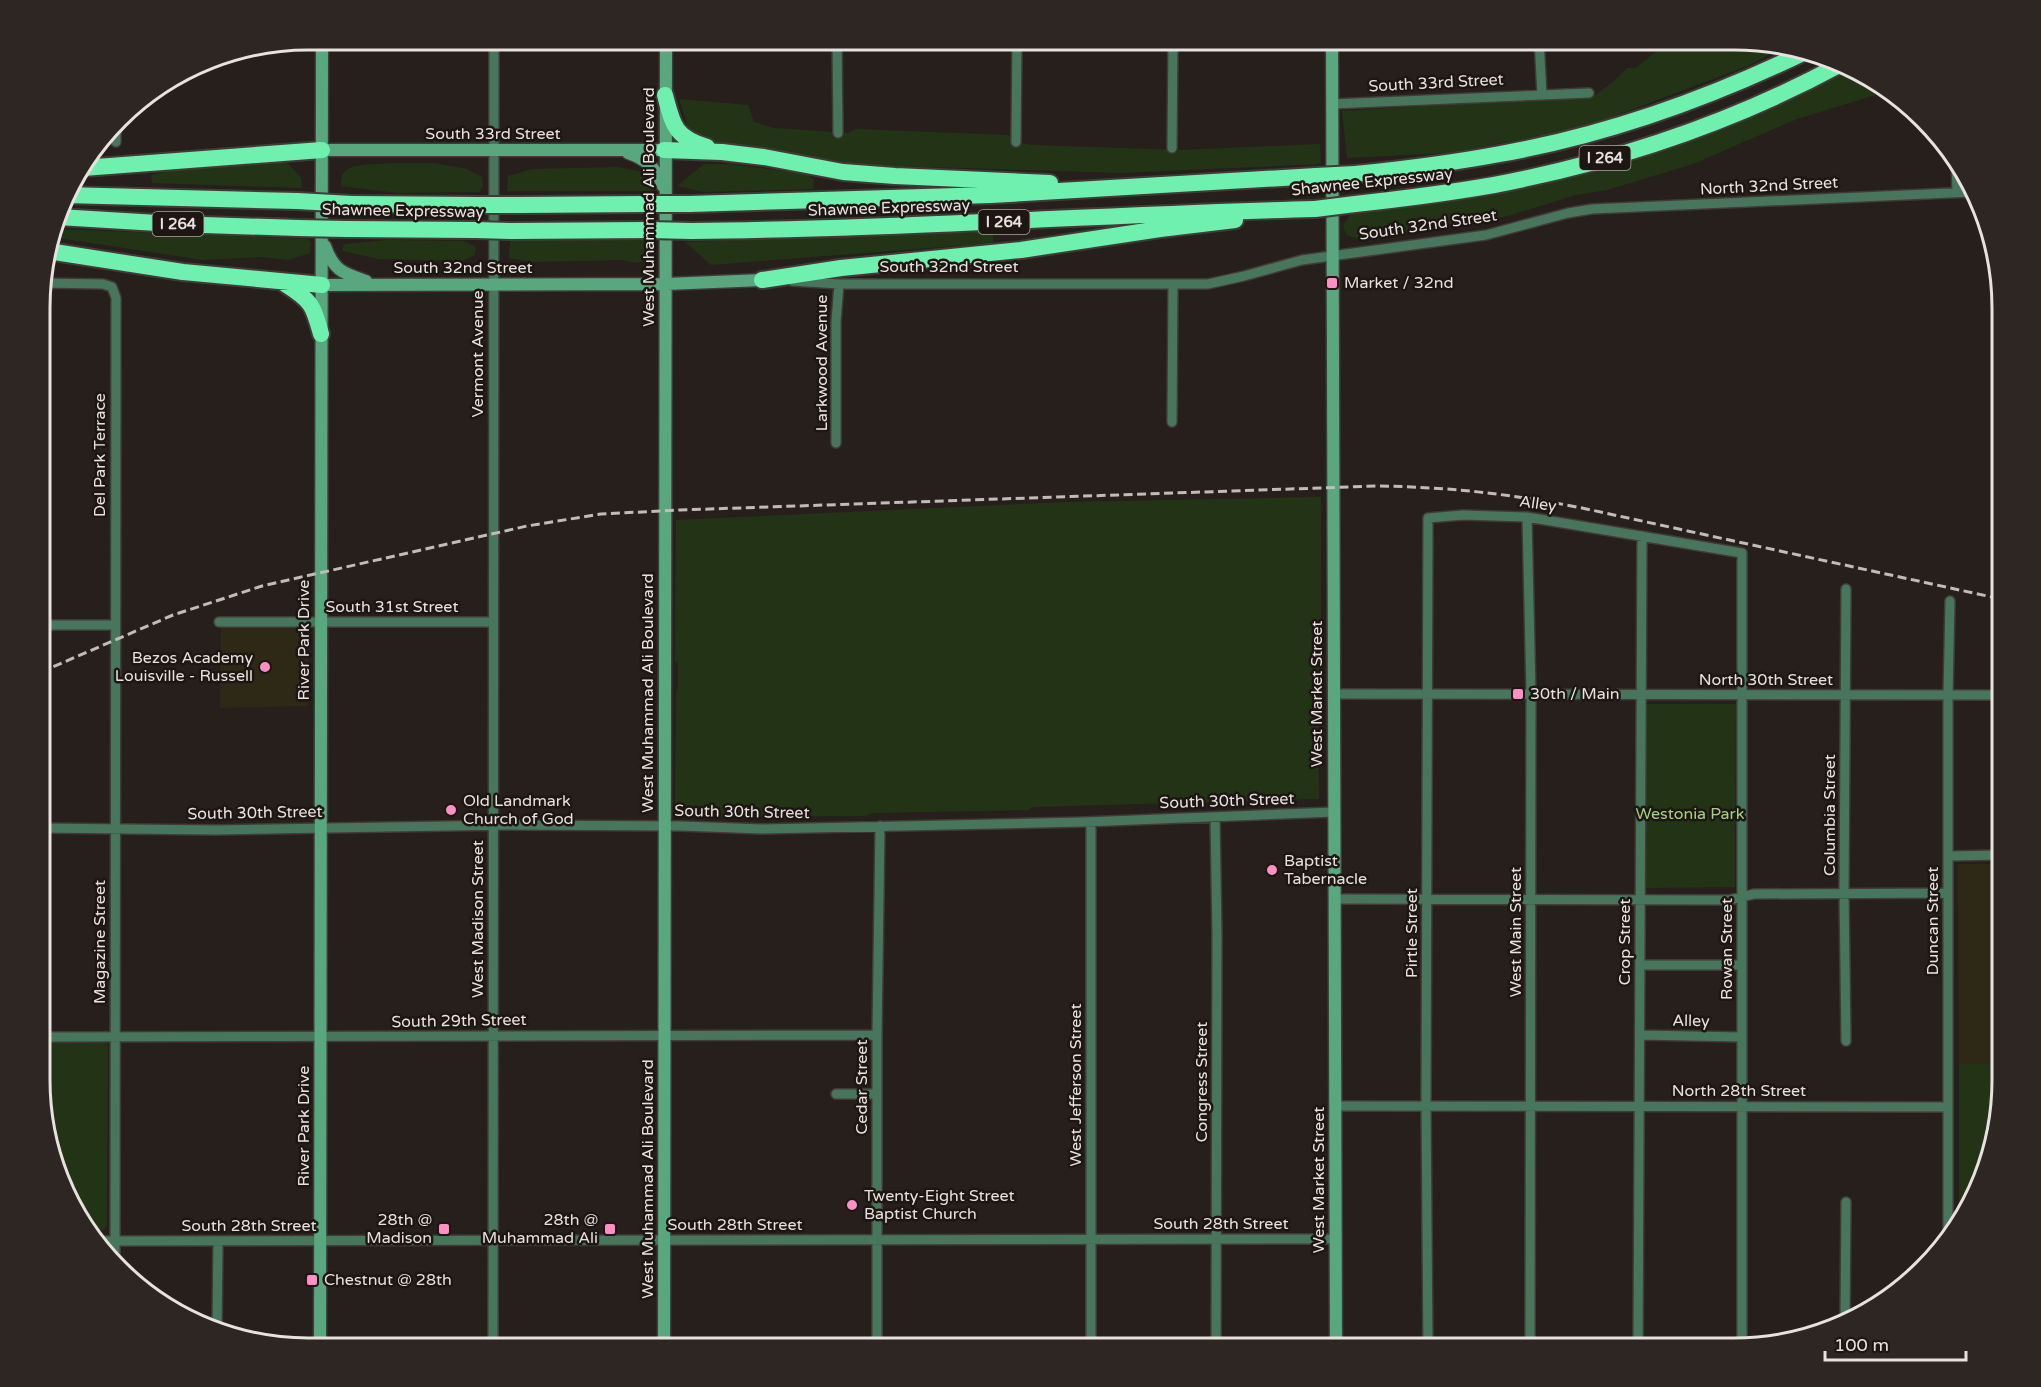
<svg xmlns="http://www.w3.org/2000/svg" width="2041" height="1387" viewBox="0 0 2041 1387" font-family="'Varela Round',sans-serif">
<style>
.education{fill:#2e2817}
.green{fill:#233416}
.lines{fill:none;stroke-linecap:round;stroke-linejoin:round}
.street-casing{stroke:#423a37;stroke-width:12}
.secondary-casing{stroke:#423a37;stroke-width:15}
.highway-casing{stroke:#423a37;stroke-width:20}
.street{stroke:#47765d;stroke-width:9}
.secondary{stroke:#59a77e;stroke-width:12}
.highway{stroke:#70f0af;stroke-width:16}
.rail{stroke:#c1bbb9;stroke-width:3;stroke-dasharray:9 4.5;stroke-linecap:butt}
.highway-bridge-casing{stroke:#423a37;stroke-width:20;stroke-linecap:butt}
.highway-bridge{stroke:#70f0af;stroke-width:16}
.poi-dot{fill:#fc8fc3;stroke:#1d1613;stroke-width:2}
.labels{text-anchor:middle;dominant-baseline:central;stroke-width:5;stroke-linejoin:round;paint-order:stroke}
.shield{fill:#1d1613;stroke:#aaa5a2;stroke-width:1.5}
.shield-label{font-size:15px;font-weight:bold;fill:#e7e2e0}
.street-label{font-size:16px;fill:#e7e2e0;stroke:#1d1613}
.poi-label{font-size:16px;fill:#e7e2e0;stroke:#1d1613;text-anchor:start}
.park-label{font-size:16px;fill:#a4d384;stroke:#1d1613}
.rim{fill:none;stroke:#e7e2e0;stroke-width:3}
</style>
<rect width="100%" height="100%" fill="#271f1c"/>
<path class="education" d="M221 627 308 628 309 706 220 708Z
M1958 864H2001V1064H1959Z"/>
<path class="green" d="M1687 40H1751L1785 46 1750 65 1583 128 1448 153 1347 158 1342 111 1595 95 1613 82 1627 68H1636L1668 42Z
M1848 68 1884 87 1879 94 1797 119 1693 164 1607 190 1576 195 1508 216 1361 240 1346 235 1343 226 1350 215 1366 211 1435 204 1600 169 1717 132 1811 88Z
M679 99 748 105 754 122 774 128 849 133 855 129 1008 135 1016 142 1032 145 1181 150 1320 144 1321 164 1121 173 864 165 702 140 689 130Z
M286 161 301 178 302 188 152 183 151 175 169 171Z
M434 163 467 169 482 177 483 185 480 192 397 193 341 186C341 179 341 173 348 169 361 161 416 164 434 163Z
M704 164H730L807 174 814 180 813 189 703 192 677 186Z
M619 167 643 172 656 187 653 191H507L508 176 532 169Z
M54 229 307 239 311 242 310 253 288 260 263 257 203 260 52 237Z
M993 230V243L711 265 685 242Z
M656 238 654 252 650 260 637 263 622 260 530 262 509 258 510 240Z
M388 240 464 241 476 247 475 255 461 261 379 259 342 251 344 244Z
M1321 497V672L1318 675 1319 799 1032 807 1029 810 873 813 865 816 678 817V814H675L676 692 678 687V663L675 661 676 520 1065 502Z
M1646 704H1736L1735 887 1645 888Z
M41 1041H103L108 1045 107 1225 104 1230 90 1231 75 1214 41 1115Z
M1959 1064H2001V1097L1988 1166 1959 1219Z"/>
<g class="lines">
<g class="street-casing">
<path id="street" d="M837 39 838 133
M1539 39 1542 95
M1332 104 1589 93
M116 142V124
M1016 142 1017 39
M1172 148 1173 39
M1956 162 1957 192
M792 281 839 284H1208L1244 276 1302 260 1486 235 1568 213 1592 209 1972 192
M41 283 103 284 112 287 116 298 115 1259
M1172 422 1173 284
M836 443V321L839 284
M1527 517 1531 694 1530 1348
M219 622H493
M41 625H115
M1334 694 2001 695
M1215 817 1217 936 1216 1348
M1091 822V1348
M41 828 216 830 507 825 681 826 762 829 1084 822 1334 812
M1948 856 2001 855
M1334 899 1729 900 1754 894 1948 893
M1640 965H1742
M1640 1035 1742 1037
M41 1037 877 1035
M1846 1041 1844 892 1846 589
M836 1094H877
M1335 1106 1948 1107
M99 1241 1336 1239
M1948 1241V695L1950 601
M1845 1322 1846 1202
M217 1332 218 1241
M493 1348 494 39
M877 1348V1035L880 826
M1428 1348 1426 1105 1428 518 1463 515 1527 517 1742 553V1346
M1638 1348 1642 536"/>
</g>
<g class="secondary-casing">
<path id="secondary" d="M1332 39 1336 1348
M322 150H664
M628 153C646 159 656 168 663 186
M325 246C334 271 343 273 366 281
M322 285 666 284 762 280
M320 1347 322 39
M664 1348 666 39"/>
</g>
<g class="highway-casing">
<path id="highway" d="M665 95C673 125 674 137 707 147
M664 150 722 152 764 157 843 172 895 176 1050 183
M83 168 322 150
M1355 174C1404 169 1452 163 1500 154 1607 135 1710 98 1807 51
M65 195 297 201
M352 204 478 205
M689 204 991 195 1316 176
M1355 204C1401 199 1448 193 1494 185 1614 162 1734 122 1841 64
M517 205 647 204
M58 217 174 224 298 228
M346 229 476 230
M512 231 648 230
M692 231C900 229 1107 214 1315 209
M48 251 183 272 322 285
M762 280 841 268 1021 250 1160 229 1235 220
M285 284C312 301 313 305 321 334"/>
</g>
<use href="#street" class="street"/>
<use href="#secondary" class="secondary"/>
<use href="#highway" class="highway"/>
<path class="rail" d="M41 672 173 615 262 586 527 526 601 514 680 510 1377 486C1449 487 1511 494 1582 508L2001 599"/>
<g class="highway-bridge-casing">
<path id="highway-bridge" d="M1316 176 1355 174
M297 201 352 204
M647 204H689
M478 205H517
M1315 209 1355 204
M298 228 346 229
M476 230 512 231
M648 230 692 231"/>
</g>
<use href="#highway-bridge" class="highway-bridge"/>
</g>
<g class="poi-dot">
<rect x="1326" y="277" width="12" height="12" rx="3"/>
<circle cx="265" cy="667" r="6"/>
<rect x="1512" y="688" width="12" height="12" rx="3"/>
<circle cx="451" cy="810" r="6"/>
<circle cx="1272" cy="870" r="6"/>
<circle cx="852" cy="1205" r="6"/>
<rect x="438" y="1223" width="12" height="12" rx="3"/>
<rect x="604" y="1223" width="12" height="12" rx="3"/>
<rect x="306" y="1274" width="12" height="12" rx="3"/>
</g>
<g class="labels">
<g class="shield">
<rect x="1579.5" y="146" width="51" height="24" rx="4.5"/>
<rect x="978.5" y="210" width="51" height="24" rx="4.5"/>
<rect x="152.5" y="212" width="51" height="24" rx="4.5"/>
</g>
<g class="shield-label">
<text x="1605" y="158">I 264</text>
<text x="1004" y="222">I 264</text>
<text x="178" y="224">I 264</text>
</g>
<g class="street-label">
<text transform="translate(1436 83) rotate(-3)">South 33rd Street</text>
<text x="493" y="134">South 33rd Street</text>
<text transform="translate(1372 182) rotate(-6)">Shawnee Expressway</text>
<text transform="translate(1769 186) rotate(-3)">North 32nd Street</text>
<text transform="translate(649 207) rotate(-90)">West Muhammad Ali Boulevard</text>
<text transform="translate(889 208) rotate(-2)">Shawnee Expressway</text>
<text transform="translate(403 211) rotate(1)">Shawnee Expressway</text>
<text transform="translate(1428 225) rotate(-8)">South 32nd Street</text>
<text x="949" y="267">South 32nd Street</text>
<text x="463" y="268">South 32nd Street</text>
<text transform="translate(478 354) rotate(-90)">Vermont Avenue</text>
<text transform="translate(822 363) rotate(-90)">Larkwood Avenue</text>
<text transform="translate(100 455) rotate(-90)">Del Park Terrace</text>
<text transform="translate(1538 504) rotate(8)">Alley</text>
<text x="392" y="607">South 31st Street</text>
<text transform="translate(304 640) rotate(-90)">River Park Drive</text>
<text x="1766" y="680">North 30th Street</text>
<text transform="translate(648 693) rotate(-90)">West Muhammad Ali Boulevard</text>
<text transform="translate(1317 694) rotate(-90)">West Market Street</text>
<text transform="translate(1227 801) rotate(-2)">South 30th Street</text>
<text transform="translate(742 812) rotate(1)">South 30th Street</text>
<text transform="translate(255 813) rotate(-1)">South 30th Street</text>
<text transform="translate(1830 815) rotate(-90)">Columbia Street</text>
<text transform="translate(478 919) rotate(-90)">West Madison Street</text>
<text transform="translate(1933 921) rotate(-90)">Duncan Street</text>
<text transform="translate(1516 932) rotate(-90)">West Main Street</text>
<text transform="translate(1412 933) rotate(-90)">Pirtle Street</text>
<text transform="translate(100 942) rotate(-90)">Magazine Street</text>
<text transform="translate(1625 942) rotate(-90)">Crop Street</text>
<text transform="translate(1727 949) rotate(-90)">Rowan Street</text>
<text transform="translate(459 1021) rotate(-1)">South 29th Street</text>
<text transform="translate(1691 1021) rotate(1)">Alley</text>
<text transform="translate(1202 1082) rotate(-90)">Congress Street</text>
<text transform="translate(1076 1085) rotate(-90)">West Jefferson Street</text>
<text transform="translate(862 1087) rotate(-90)">Cedar Street</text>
<text x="1739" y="1091">North 28th Street</text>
<text transform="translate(304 1126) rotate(-90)">River Park Drive</text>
<text transform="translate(648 1179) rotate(-90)">West Muhammad Ali Boulevard</text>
<text transform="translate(1319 1180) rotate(-90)">West Market Street</text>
<text x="1221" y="1224">South 28th Street</text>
<text x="735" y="1225">South 28th Street</text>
<text x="249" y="1226">South 28th Street</text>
</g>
<g class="poi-label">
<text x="1344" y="283">Market / 32nd</text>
<text x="253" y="658" text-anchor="end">Bezos Academy<tspan x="253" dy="18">Louisville - Russell</tspan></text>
<text x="1530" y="694">30th / Main</text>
<text x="463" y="801">Old Landmark<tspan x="463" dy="18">Church of God</tspan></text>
<text x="1284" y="861">Baptist<tspan x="1284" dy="18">Tabernacle</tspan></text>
<text x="864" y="1196">Twenty-Eight Street<tspan x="864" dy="18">Baptist Church</tspan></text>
<text x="432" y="1220" text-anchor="end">28th @<tspan x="432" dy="18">Madison</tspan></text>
<text x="598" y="1220" text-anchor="end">28th @<tspan x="598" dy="18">Muhammad Ali</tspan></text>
<text x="324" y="1280">Chestnut @ 28th</text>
</g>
<g class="park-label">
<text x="1690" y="814">Westonia Park</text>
</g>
</g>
<path d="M0 0H2041V1387H0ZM308 50H1734A258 258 0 0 1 1992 308V1080A258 258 0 0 1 1734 1338H308A258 258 0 0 1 50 1080V308A258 258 0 0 1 308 50Z" fill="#2d2623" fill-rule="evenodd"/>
<path class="rim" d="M308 50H1734A258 258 0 0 1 1992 308V1080A258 258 0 0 1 1734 1338H308A258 258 0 0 1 50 1080V308A258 258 0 0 1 308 50Z"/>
<path d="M1825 1351v9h141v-9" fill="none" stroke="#e7e2e0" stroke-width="3"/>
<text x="1834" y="1351" font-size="18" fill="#e7e2e0" stroke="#1d1613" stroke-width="4.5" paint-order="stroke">100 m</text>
</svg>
